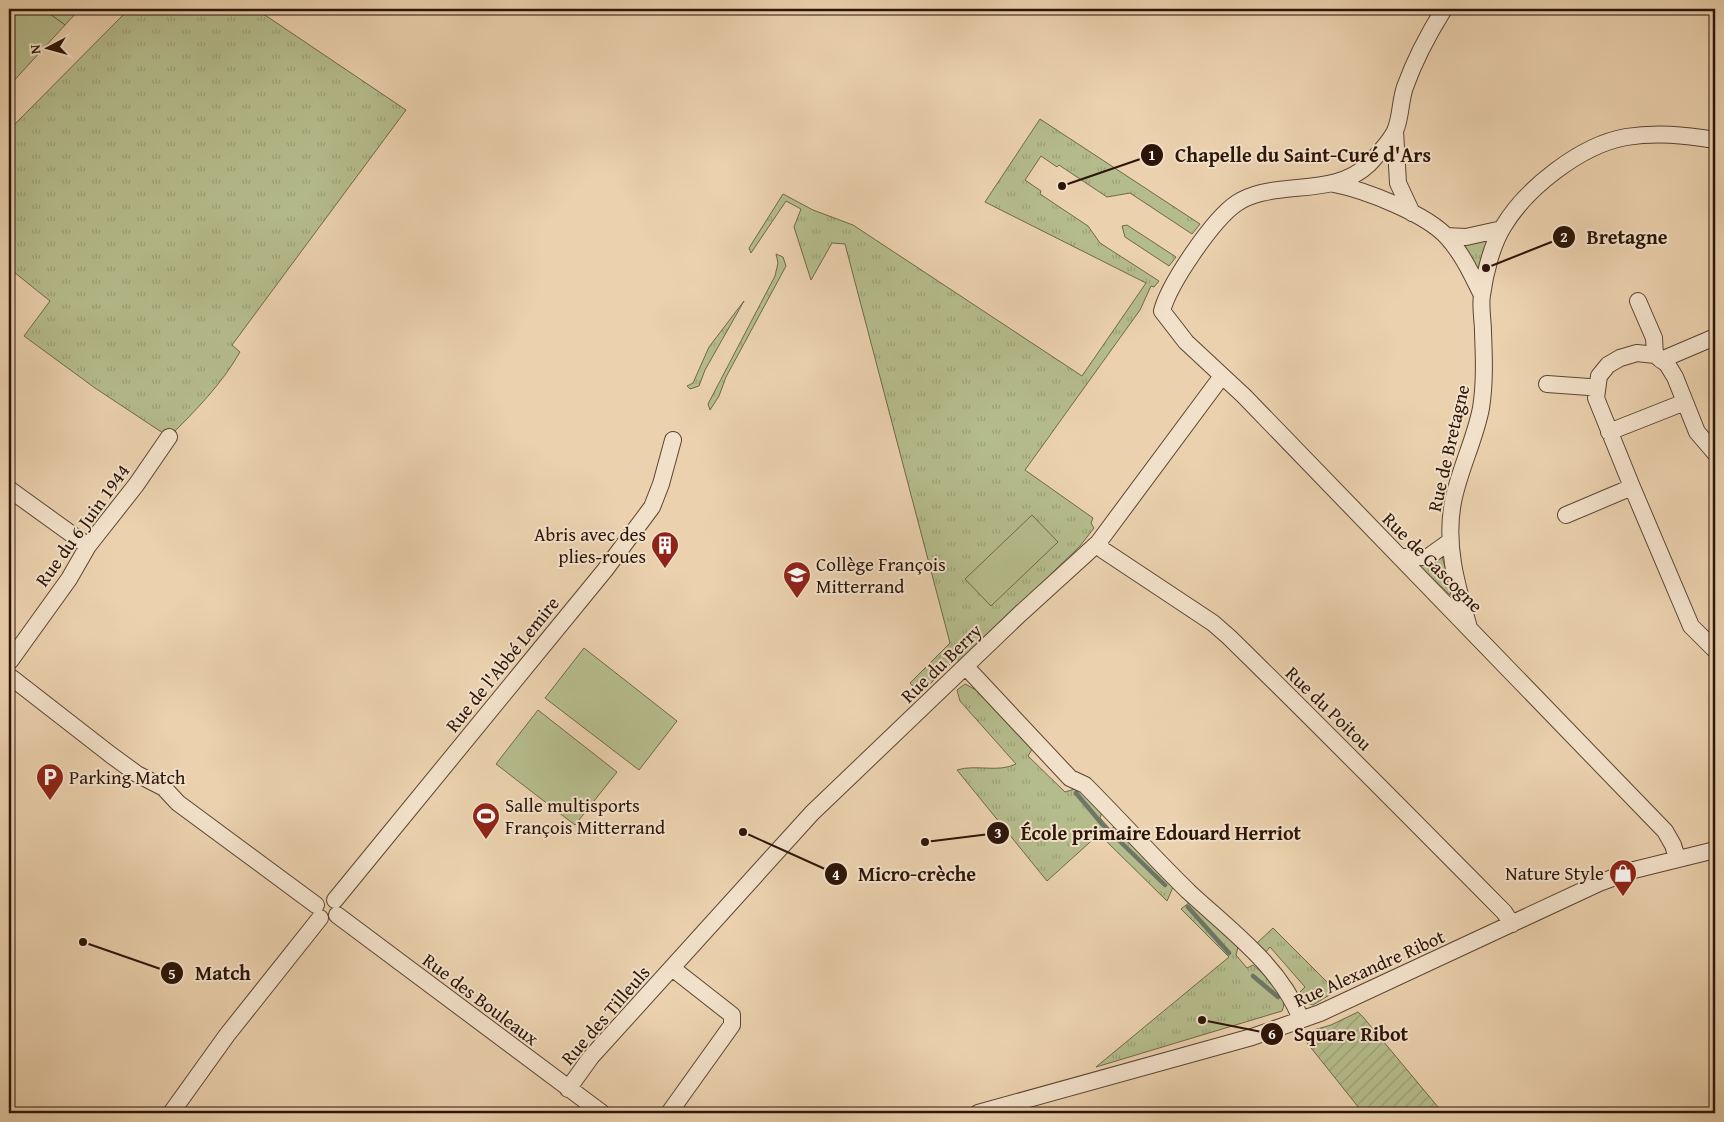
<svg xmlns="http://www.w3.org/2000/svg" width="1724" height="1122" viewBox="0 0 1724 1122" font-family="'Gentium Book Plus',serif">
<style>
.grass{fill:url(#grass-tufts);stroke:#70684a}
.garden{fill:url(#garden-furrows);stroke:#70684a}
.pitch{fill:#b5bc8c;stroke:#70684a}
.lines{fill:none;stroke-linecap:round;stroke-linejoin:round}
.stream{stroke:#6d7667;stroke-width:4.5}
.minor-casing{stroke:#5c4432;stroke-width:18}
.minor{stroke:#f2e1ca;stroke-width:16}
.labels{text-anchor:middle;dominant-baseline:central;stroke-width:4;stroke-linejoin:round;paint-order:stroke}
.street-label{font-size:19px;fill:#2c1508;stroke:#f2e1ca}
.poi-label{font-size:19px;fill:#2c1508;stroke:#f2e1ca;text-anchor:start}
.leader{fill:none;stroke:#2c1508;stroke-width:2}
.callout-dot{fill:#2c1508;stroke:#f2e1ca;stroke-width:2}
.mark-label{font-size:15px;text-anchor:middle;font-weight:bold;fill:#fff}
.callout-label{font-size:20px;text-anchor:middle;font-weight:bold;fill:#2c1508;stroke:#f2e1ca;stroke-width:4;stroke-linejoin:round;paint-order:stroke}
</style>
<defs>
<pattern id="grass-tufts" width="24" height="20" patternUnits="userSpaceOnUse" patternTransform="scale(1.25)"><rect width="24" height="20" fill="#b5bc8c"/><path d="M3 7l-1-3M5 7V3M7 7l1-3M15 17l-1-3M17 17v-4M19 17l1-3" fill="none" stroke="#9ca177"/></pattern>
<pattern id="garden-furrows" width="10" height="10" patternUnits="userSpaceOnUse" patternTransform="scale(1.25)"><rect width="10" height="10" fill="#b5bc8c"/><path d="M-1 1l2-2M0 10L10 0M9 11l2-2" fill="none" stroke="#9ca177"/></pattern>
</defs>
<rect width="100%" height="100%" fill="#ebd1ae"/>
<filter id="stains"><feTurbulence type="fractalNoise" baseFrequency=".004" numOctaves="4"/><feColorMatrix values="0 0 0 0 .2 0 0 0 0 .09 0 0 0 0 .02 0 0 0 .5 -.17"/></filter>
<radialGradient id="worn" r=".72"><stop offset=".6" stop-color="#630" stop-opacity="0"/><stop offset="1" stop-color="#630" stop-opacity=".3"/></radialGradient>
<path class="grass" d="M43 9H80L65 25Z
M129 9H256L406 110 232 345 240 352C221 385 196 410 169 437L95 388 24 336 50 301 9 268V130Z
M1040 119 1200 224 1192 234 1130 193 1107 197 1059 165 1057 167 1041 156 1025 180 1041 191 1040 194 1088 226 1100 243 1159 281 1154 287 1151 286 1140 310 1025 470 1093 518 1091 523 1094 528 1080 546 961 661 955 659 920 694 910 683 950 643 845 244 832 243 811 280 794 227 801 209 786 201 751 253 749 248 783 194 813 210 853 225 1082 376 1146 283 985 202Z
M1127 225 1176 257 1169 266 1125 237 1122 226Z
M1487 240 1490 242 1482 271 1477 272 1464 247 1465 243Z
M776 254 783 257 786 266 726 377 719 396 710 410 708 404 775 276 778 263Z
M744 301 705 370 699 386 690 389 687 386 693 383 709 347Z
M1441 554 1448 576 1451 596 1419 565Z
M965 684 978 691 1034 746 1028 756 1065 792 1078 788 1102 812 1100 818 1110 829 1115 827 1173 887 1167 901 1099 834 1047 881 957 770C976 764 998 773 1016 764L960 701 957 690Z
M1190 902 1238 947 1236 955 1247 968 1253 965C1266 977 1291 992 1282 1011L1096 1067 1229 957 1181 909Z
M1273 928 1336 991 1313 1005 1305 1002 1297 995 1305 987 1270 947 1265 953 1256 944Z"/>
<path class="garden" d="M1358 1012 1363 1017 1443 1113H1363L1300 1034 1331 1025Z"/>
<path class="pitch" d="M9 9H43L65 25 9 86Z
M1032 515 1058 542 991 606 965 579Z
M584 648 677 721 639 770 545 698Z
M538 710 617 772 575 825 496 764Z"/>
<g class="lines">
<path class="stream" d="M1076 793 1102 824 1165 885
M1188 907 1229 953
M1253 976 1278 997"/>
<g class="minor-casing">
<path id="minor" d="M1444 9C1429 33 1415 59 1405 87 1400 101 1401 118 1395 131 1390 142 1377 155 1369 164 1340 192 1298 184 1261 193 1253 195 1243 199 1237 203 1213 219 1169 284 1162 311L1186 342 1244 396 1665 831 1673 845 1677 858
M1395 131 1398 183 1412 213
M1334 184C1365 190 1427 214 1448 238 1463 255 1472 275 1482 295
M1446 236 1466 237 1502 229
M1638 301 1654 338 1655 355
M1661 360 1715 337
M1547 384 1589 387 1596 389
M1609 432 1685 402
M1715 453 1697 432 1675 377 1667 364 1655 355 1637 353 1620 358 1608 365 1599 376 1596 398 1632 487 1691 626 1715 650
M9 489 88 546
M1566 515 1632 487
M1098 543 1103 550 1213 623 1229 637C1322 728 1413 820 1504 912L1512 924
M1402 557H1428L1449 542
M1468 624C1456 583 1445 544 1453 502 1459 470 1475 440 1481 408 1485 383 1484 357 1483 332 1483 320 1480 307 1482 295 1485 273 1492 245 1503 227 1526 188 1581 145 1626 137 1657 132 1684 135 1715 140
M10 661 69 579 88 546 136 485 169 437
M966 667 1070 778 1085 785C1120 820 1153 857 1189 892 1230 930 1280 966 1301 1019
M12 678 111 755 137 774 164 788 178 803 316 905
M335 900 605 570 652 507 661 484 673 440
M337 915 602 1113
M568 1089 591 1057 812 813 1021 613 1098 543 1222 376
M171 1113 227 1035 320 918
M669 1113 732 1025V1015L672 968
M978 1113 1252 1037 1320 1013 1599 883 1634 870 1715 850"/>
</g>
<use href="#minor" class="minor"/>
</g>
<defs>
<g id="building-pin" transform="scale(1.4375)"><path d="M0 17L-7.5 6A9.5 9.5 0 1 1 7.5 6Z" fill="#8f2418" stroke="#f2e1ca"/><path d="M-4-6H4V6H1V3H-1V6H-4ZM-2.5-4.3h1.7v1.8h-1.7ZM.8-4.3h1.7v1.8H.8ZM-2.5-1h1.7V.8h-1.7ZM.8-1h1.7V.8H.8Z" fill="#fff"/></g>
<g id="school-pin" transform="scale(1.4375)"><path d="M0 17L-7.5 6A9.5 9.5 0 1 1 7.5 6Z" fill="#8f2418" stroke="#f2e1ca"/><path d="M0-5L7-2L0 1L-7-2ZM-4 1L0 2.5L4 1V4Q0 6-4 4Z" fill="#fff"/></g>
<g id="parking-pin" transform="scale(1.4375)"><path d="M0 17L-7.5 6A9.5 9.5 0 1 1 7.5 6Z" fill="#8f2418" stroke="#f2e1ca"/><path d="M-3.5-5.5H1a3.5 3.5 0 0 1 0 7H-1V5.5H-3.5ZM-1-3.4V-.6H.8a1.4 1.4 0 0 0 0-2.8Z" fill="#fff"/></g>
<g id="stadium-pin" transform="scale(1.4375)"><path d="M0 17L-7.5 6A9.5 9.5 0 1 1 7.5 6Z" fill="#8f2418" stroke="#f2e1ca"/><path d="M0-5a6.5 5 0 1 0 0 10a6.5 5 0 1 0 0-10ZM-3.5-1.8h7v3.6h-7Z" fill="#fff"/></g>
<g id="shop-pin" transform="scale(1.4375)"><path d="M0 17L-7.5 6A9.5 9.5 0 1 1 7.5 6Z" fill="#8f2418" stroke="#f2e1ca"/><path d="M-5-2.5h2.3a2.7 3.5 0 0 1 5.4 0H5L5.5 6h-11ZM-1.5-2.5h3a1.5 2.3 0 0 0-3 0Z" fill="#fff"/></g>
</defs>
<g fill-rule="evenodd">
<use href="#building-pin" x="665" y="545"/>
<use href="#school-pin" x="797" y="575"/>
<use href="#parking-pin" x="50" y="777"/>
<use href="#stadium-pin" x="486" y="816"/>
<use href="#shop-pin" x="1623" y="873"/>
</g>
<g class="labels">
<g class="street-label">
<text transform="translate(1448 448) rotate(-77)">Rue de Bretagne</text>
<text transform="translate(82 525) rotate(-54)">Rue du 6 Juin 1944</text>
<text transform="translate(1433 562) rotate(45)">Rue de Gascogne</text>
<text transform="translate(941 663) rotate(-44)">Rue du Berry</text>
<text transform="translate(502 664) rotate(-51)">Rue de l'Abbé Lemire</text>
<text transform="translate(1329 708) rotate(44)">Rue du Poitou</text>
<text transform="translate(1369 968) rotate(-24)">Rue Alexandre Ribot</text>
<text transform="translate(481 999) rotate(37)">Rue des Bouleaux</text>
<text transform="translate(605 1015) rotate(-49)">Rue des Tilleuls</text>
</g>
<g class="poi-label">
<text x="646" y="534" text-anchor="end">Abris avec des<tspan x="646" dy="22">plies-roues</tspan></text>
<text x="816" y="564">Collège François<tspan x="816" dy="22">Mitterrand</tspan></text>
<text x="69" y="777">Parking Match</text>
<text x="505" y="805">Salle multisports<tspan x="505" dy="22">François Mitterrand</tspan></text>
<text x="1604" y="873" text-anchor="end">Nature Style</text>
</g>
</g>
<path class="leader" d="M1062 186L1152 155M1486 268L1564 237M925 842L998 833M743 832L836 874M83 942L172 973M1202 1020L1272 1034"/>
<g class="callout-dot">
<circle cx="1062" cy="186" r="5"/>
<circle cx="1486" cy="268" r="5"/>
<circle cx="925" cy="842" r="5"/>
<circle cx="743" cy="832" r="5"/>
<circle cx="83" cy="942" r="5"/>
<circle cx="1202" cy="1020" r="5"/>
<circle cx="1152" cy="155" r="12"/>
<circle cx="1564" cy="237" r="12"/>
<circle cx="998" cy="833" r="12"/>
<circle cx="836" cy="874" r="12"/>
<circle cx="172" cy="973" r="12"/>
<circle cx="1272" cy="1034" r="12"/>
</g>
<g class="mark-label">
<text x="1152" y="160">1</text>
<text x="1564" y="242">2</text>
<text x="998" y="838">3</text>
<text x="836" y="880">4</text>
<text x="172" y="979">5</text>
<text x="1272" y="1039">6</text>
</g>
<g class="callout-label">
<text x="1303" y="162">Chapelle du Saint-Curé d'Ars</text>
<text x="1627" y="244">Bretagne</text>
<text x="1161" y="840">École primaire Edouard Herriot</text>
<text x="917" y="881">Micro-crèche</text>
<text x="223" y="980">Match</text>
<text x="1351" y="1041">Square Ribot</text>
</g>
<rect width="1724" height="1122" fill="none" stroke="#ebd1ae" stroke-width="30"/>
<rect x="10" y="10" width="1704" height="1102" fill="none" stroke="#2c1508" stroke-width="2.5"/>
<rect x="15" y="15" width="1694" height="1092" fill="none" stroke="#2c1508"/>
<g transform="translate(48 48) rotate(264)" stroke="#f2e1ca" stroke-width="4" paint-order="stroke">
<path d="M0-4L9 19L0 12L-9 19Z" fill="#2c1508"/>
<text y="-8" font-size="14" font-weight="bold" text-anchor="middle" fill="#2c1508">N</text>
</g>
<rect width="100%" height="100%" filter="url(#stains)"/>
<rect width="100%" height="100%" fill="url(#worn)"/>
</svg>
